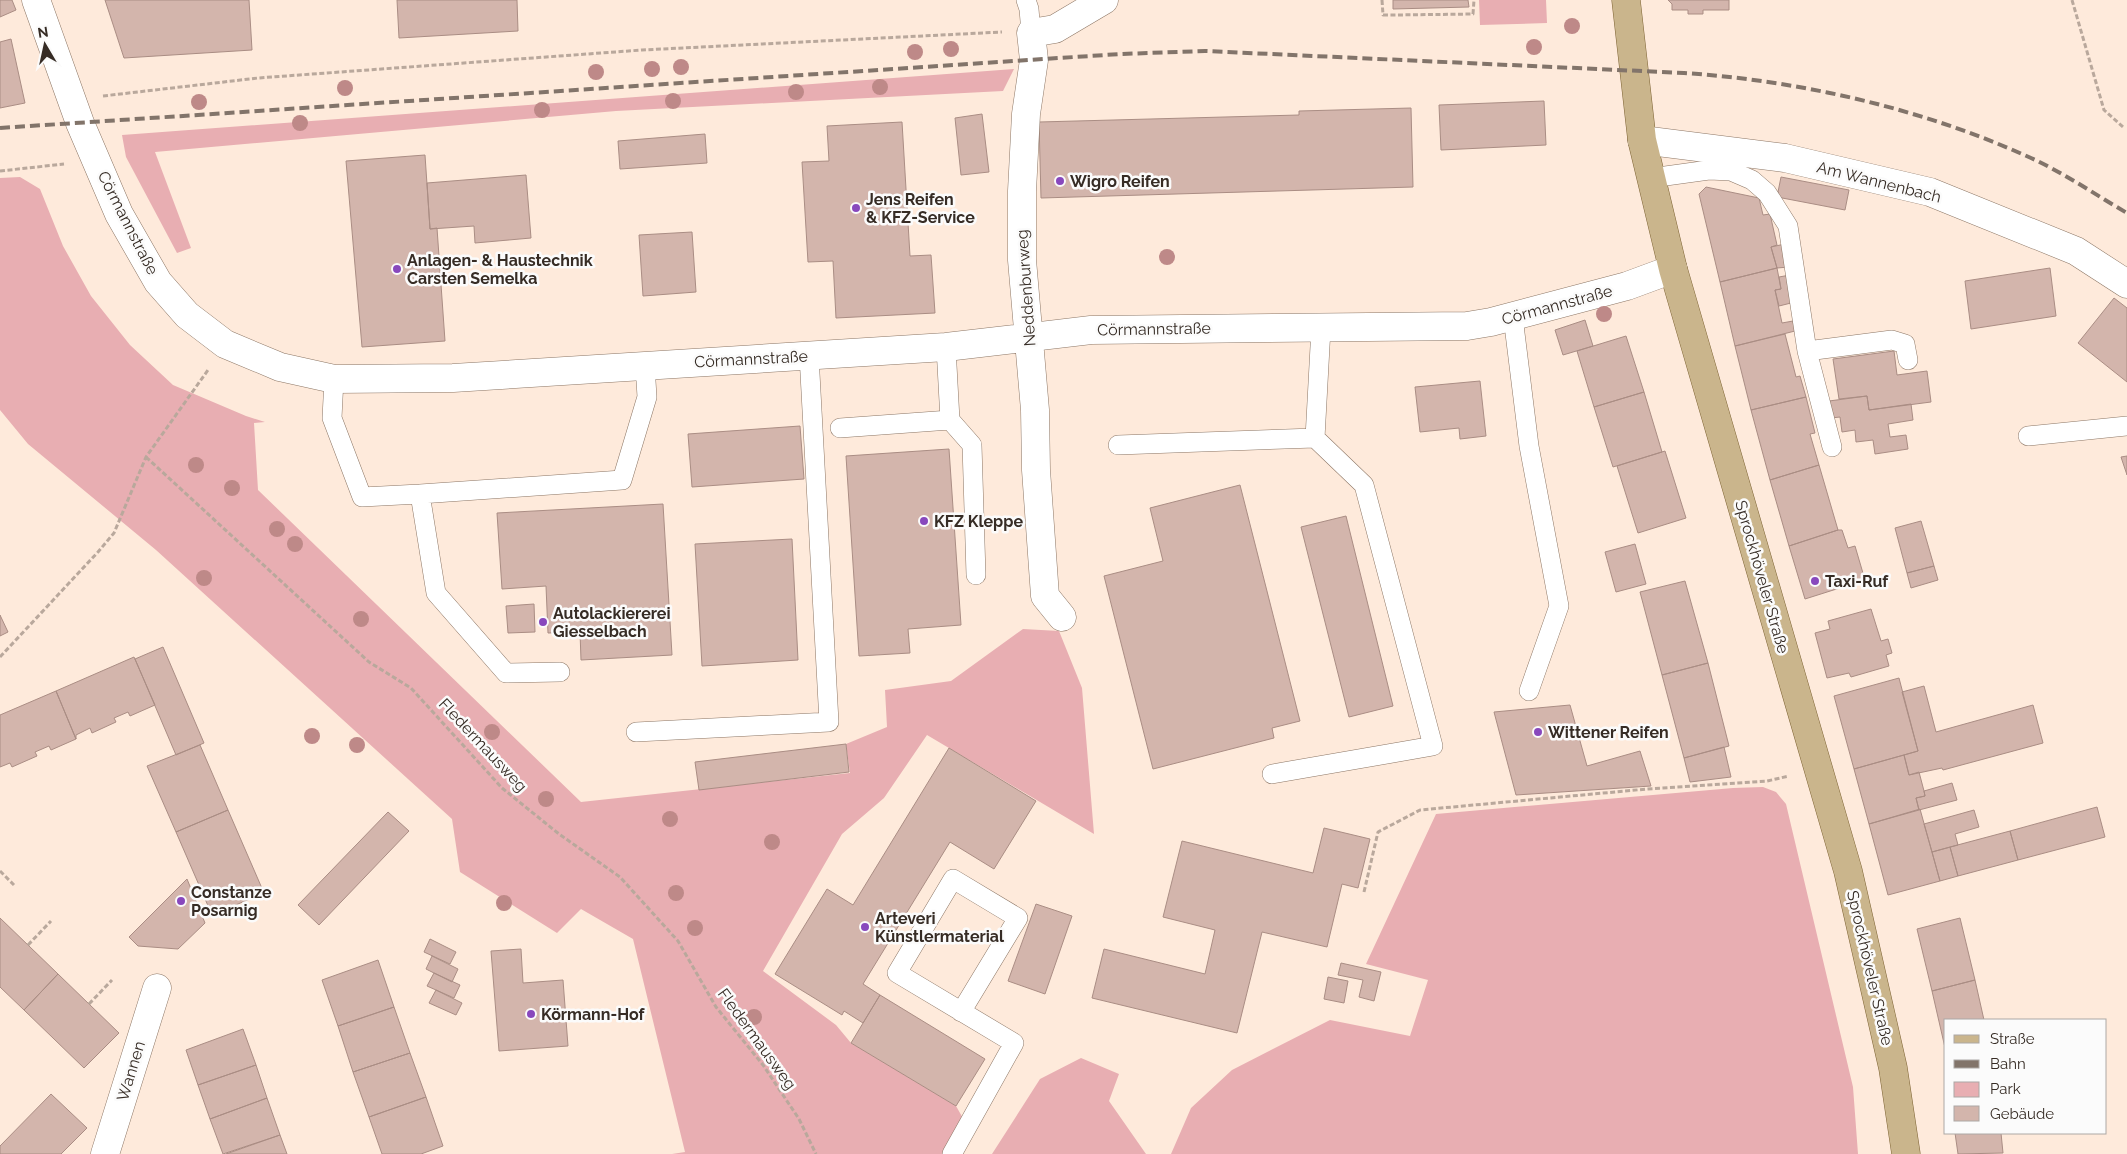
<svg xmlns="http://www.w3.org/2000/svg" width="2127" height="1154" viewBox="0 0 2127 1154" font-family="Raleway,sans-serif">
<style>
.green{fill:#e8aeb2}
.building{fill:#d3b5ac;stroke:#aa8d84}
.lines{fill:none;stroke-linecap:round;stroke-linejoin:round}
.service-casing{stroke:#8c7665;stroke-width:20}
.minor-casing{stroke:#8c7665;stroke-width:29}
.primary-casing{stroke:#7f6536;stroke-width:29}
.path{stroke:#b9a89c;stroke-width:3;stroke-dasharray:5 2.5;stroke-linecap:butt}
.service{stroke:#fff;stroke-width:19}
.minor{stroke:#fff;stroke-width:28}
.primary{stroke:#cab58c;stroke-width:28}
.rail{stroke:#82746a;stroke-width:4;stroke-dasharray:10 5;stroke-linecap:butt}
.tree{fill:#be8988}
.poi-dot{fill:#8848bd;stroke:#fbfbfb;stroke-width:2}
.labels{text-anchor:middle;dominant-baseline:central;stroke-width:5;stroke-linejoin:round;paint-order:stroke}
.poi-label{font-size:16px;font-weight:bold;fill:#362c25;stroke:#fbfbfb;text-anchor:start}
.street-label{font-size:16px;fill:#362c25;stroke:#fbfbfb}
</style>
<rect width="100%" height="100%" fill="#feeadb"/>
<path class="green" d="M1479 0H1546L1547 23 1480 25Z
M1014 69 1003 91 616 111 155 152 191 248 177 253 126 157 122 135Z
M20 177 40 189 63 246 91 296 130 345 173 385 246 416 265 422 254 423 258 490 581 802 850 773 846 744 887 727 885 690 951 681 1023 629 1059 631 1082 688 1094 834 927 735 884 798 842 834 763 971 836 1025 851 1043 956 1106 964 1120 944 1154H672L685 1152 633 939 581 909 557 933 460 872 452 819 156 550 28 444 0 410V178Z
M1763 787 1776 792 1786 804 1853 1087 1858 1154H1171L1191 1108 1232 1070 1330 1020 1410 1036 1428 980 1366 964 1436 814 1733 788Z
M1081 1058 1119 1074 1109 1101 1146 1154H992L1040 1079Z"/>
<path class="building" d="M0 0H12L16 10 0 17Z
M105 0H249L252 50 124 58Z
M397 0H517L518 31 399 38Z
M1393 0H1468L1469 7 1393 9Z
M1668 0H1729V10H1703V14H1688V10H1672V4Z
M11 39 25 103 0 108V42Z
M1544 101 1546 145 1441 150 1439 105Z
M1411 108 1413 187 1041 198 1039 122 1299 115V111Z
M982 114 989 172 961 175 955 118Z
M902 122 910 256 931 255 935 313 836 318 833 261 808 262 802 162 829 161 827 126Z
M705 134 707 163 620 169 618 141Z
M425 155 430 229 437 228 445 341 362 347 346 161Z
M526 175 531 238 475 243 474 226 430 229 427 183Z
M1781 177 1849 190 1845 210 1777 197Z
M1706 187 1759 198 1763 215 1770 214 1777 245 1771 247 1777 268 1720 282 1699 194Z
M692 232 696 292 643 296 639 235Z
M1785 244 1789 267 1777 268 1771 247Z
M1777 268 1781 289 1775 290 1782 323 1793 321 1795 331 1735 346 1720 282Z
M2050 268 2056 316 1971 329 1965 281Z
M1790 275 1795 302 1779 306 1775 290 1781 289 1779 277Z
M2114 298 2127 308V382L2078 343Z
M1585 320 1593 346 1563 355 1555 330Z
M1785 334 1796 377 1800 376 1806 397 1751 410 1735 346Z
M1626 336 1644 392 1594 407 1577 351Z
M1894 351 1897 375 1927 371 1931 402 1869 410 1867 396 1839 399 1833 359Z
M1480 381 1486 436 1460 439 1459 428 1420 432 1415 387Z
M1644 392 1662 452 1613 467 1594 407Z
M1867 396 1869 410 1911 404 1913 420 1888 424 1890 437 1906 435 1908 449 1875 454 1873 440 1856 442 1855 430 1842 432 1840 417 1831 418 1829 401Z
M1806 397 1815 433 1810 434 1819 465 1770 480 1751 410Z
M800 426 804 479 692 487 688 434Z
M949 449 961 625 908 629 910 653 859 656 846 456Z
M1665 451 1686 518 1638 533 1617 466Z
M2127 456V475L2121 457Z
M1819 465 1838 530 1789 546 1770 480Z
M1240 485 1300 721 1272 728 1274 738 1153 769 1104 576 1163 561 1150 508Z
M663 504 672 655 581 660 580 632 548 633 546 586 502 589 497 513Z
M1346 516 1393 706 1349 717 1301 527Z
M1921 521 1934 566 1907 573 1895 528Z
M1838 530H1842L1848 548 1855 546 1865 580 1805 599 1789 546Z
M792 539 798 660 702 666 695 544Z
M1635 544 1646 584 1616 592 1605 552Z
M1934 566 1938 580 1911 588 1907 573Z
M1685 581 1708 663 1662 675 1640 592Z
M534 604 535 632 508 633 506 606Z
M1871 609 1881 641 1888 639 1892 653 1886 655 1889 666 1851 677 1849 673 1827 678 1815 633 1830 629 1828 621Z
M0 615 8 632 0 636Z
M163 647 204 743 176 755 135 659Z
M134 657 155 705 130 716 128 712 114 718 116 722 92 733 90 728 76 735V739L56 691Z
M1708 663 1729 746 1684 758 1662 675Z
M1899 678 1918 751 1854 769 1834 696Z
M1924 686 1936 732 2033 705 2043 743 1943 770 1942 768 1909 775 1904 755 1918 751 1902 692Z
M56 691 76 739 51 750 49 746 35 752 37 756 12 767 10 763 0 767V715Z
M1570 705 1587 766 1640 751 1651 786 1516 795 1494 712Z
M846 744 849 772 699 790 695 762Z
M200 745 228 810 176 832 147 766Z
M1724 747 1731 777 1690 782 1684 758Z
M949 748 1036 801 994 869 950 842 863 984 880 995 863 1023 844 1011 842 1015 775 974 827 889 853 905Z
M1904 755 1909 775 1919 772 1924 791 1925 796 1916 798 1919 810 1869 824 1854 769Z
M1952 783 1957 800 1919 810 1916 798 1925 796 1924 791Z
M2097 807 2105 837 2018 860 2010 831Z
M1920 809 1940 881 1888 895 1869 824Z
M228 810 264 893 212 915 176 832Z
M1974 810 1979 827 1955 834 1958 845 1932 852 1924 824Z
M388 812 409 831 319 925 298 905Z
M1324 828 1370 839 1358 888 1342 884 1327 947 1262 932 1237 1033 1092 998 1104 949 1205 974 1215 930 1163 917 1182 841 1313 873Z
M2010 831 2018 860 1958 876 1950 847Z
M1950 847 1958 876 1940 881 1932 852Z
M187 879 205 923 178 949 138 946 129 937Z
M1036 904 1072 916 1045 994 1008 981Z
M0 918 58 974 24 1010 0 987Z
M1960 918 1975 980 1932 991 1917 929Z
M430 939 456 952 450 964 424 952Z
M521 949 523 983 563 980 568 1046 499 1051 491 951Z
M432 956 458 969 452 982 426 969Z
M378 960 394 1007 338 1026 322 980Z
M1341 963 1381 972 1374 1001 1359 997 1363 980 1338 975Z
M434 973 460 985 454 998 427 986Z
M58 974 119 1033 84 1068 24 1010Z
M1328 977 1348 981 1344 1003 1324 999Z
M1975 980 1984 1020H1946V1052L1932 991Z
M436 990 462 1003 456 1015 429 1003Z
M880 995 985 1059 956 1106 851 1043Z
M394 1007 410 1053 353 1072 338 1026Z
M243 1029 256 1065 198 1085 186 1050Z
M410 1053 426 1097 369 1117 353 1072Z
M256 1065 267 1098 210 1119 198 1085Z
M51 1094 87 1128 61 1154H0V1146Z
M426 1097 443 1146 421 1154H382L369 1117Z
M267 1098 280 1135 223 1154 210 1119Z
M1955 1133H2001L2003 1153 1958 1154Z
M280 1135 287 1154H226Z"/>
<g class="lines">
<g class="service-casing">
<path id="service" d="M1026 0 1029 9 1031 33
M1651 178 1709 170 1731 171 1752 180 1767 193 1788 226 1807 351 1832 447
M1513 317 1529 446 1559 606 1529 691
M946 347 950 420
M1807 351 1892 340 1905 344 1908 360
M334 379 332 418 362 497 420 494 436 593 506 673 560 672
M840 428 950 420 972 445 976 575
M2028 436 2127 426
M1118 445 1315 438
M420 494 622 480 647 397 645 365
M636 732 829 722 809 355
M1272 774 1433 746 1364 485 1315 438 1321 328
M952 1154 1014 1043 897 973 953 879 1018 918 961 1012"/>
</g>
<g class="minor-casing">
<path id="minor" d="M36 0 80 123 119 214 158 282 187 315 225 344 280 367 334 379 453 378 946 347 1091 330 1467 326 1491 322 1627 286 1673 269
M1642 140 1785 158 1930 192 2076 251 2127 284
M1062 617 1045 596 1036 470 1035 410 1022 260V191L1026 114 1034 60 1031 33 1055 29 1104 0
M105 1154 157 988"/>
</g>
<g class="primary-casing">
<path id="primary" d="M1626 0 1642 140 1673 269 1848 871 1893 1068 1906 1154"/>
</g>
<path class="path" d="M1382 0 1383 15H1393L1473 14 1474 0
M2072 0 2104 110 2123 127
M103 96 258 78 642 50 1002 32
M0 171 64 164
M146 457 369 662 411 688 502 788 559 834 620 877 678 941 716 1007 763 1065 799 1119 816 1154
M0 657 98 552 114 533 146 457 208 370
M0 871 14 885
M1364 892 1378 832 1420 810 1647 789 1767 781 1789 776
M28 945 51 921
M89 1004 112 980"/>
<use href="#service" class="service"/>
<use href="#minor" class="minor"/>
<use href="#primary" class="primary"/>
<path class="rail" d="M0 128 1120 54 1205 51 1684 73C1803 81 1923 109 2031 158 2064 173 2096 195 2127 213"/>
</g>
<g class="tree">
<circle cx="1572" cy="26" r="8"/>
<circle cx="1534" cy="47" r="8"/>
<circle cx="951" cy="49" r="8"/>
<circle cx="915" cy="52" r="8"/>
<circle cx="681" cy="67" r="8"/>
<circle cx="652" cy="69" r="8"/>
<circle cx="596" cy="72" r="8"/>
<circle cx="880" cy="87" r="8"/>
<circle cx="345" cy="88" r="8"/>
<circle cx="796" cy="92" r="8"/>
<circle cx="673" cy="101" r="8"/>
<circle cx="199" cy="102" r="8"/>
<circle cx="542" cy="110" r="8"/>
<circle cx="300" cy="123" r="8"/>
<circle cx="1167" cy="257" r="8"/>
<circle cx="1604" cy="314" r="8"/>
<circle cx="196" cy="465" r="8"/>
<circle cx="232" cy="488" r="8"/>
<circle cx="277" cy="529" r="8"/>
<circle cx="295" cy="544" r="8"/>
<circle cx="204" cy="578" r="8"/>
<circle cx="361" cy="619" r="8"/>
<circle cx="492" cy="732" r="8"/>
<circle cx="312" cy="736" r="8"/>
<circle cx="357" cy="745" r="8"/>
<circle cx="546" cy="799" r="8"/>
<circle cx="670" cy="819" r="8"/>
<circle cx="772" cy="842" r="8"/>
<circle cx="676" cy="893" r="8"/>
<circle cx="504" cy="903" r="8"/>
<circle cx="695" cy="928" r="8"/>
<circle cx="754" cy="1017" r="8"/>
</g>
<g class="poi-dot">
<circle cx="1060" cy="181" r="5"/>
<circle cx="856" cy="208" r="5"/>
<circle cx="397" cy="269" r="5"/>
<circle cx="924" cy="521" r="5"/>
<circle cx="1815" cy="581" r="5"/>
<circle cx="543" cy="622" r="5"/>
<circle cx="1538" cy="732" r="5"/>
<circle cx="181" cy="901" r="5"/>
<circle cx="865" cy="927" r="5"/>
<circle cx="531" cy="1014" r="5"/>
</g>
<g class="labels">
<g class="poi-label">
<text x="1070" y="181">Wigro Reifen</text>
<text x="866" y="199">Jens Reifen<tspan x="866" dy="18">&amp; KFZ-Service</tspan></text>
<text x="407" y="260">Anlagen- &amp; Haustechnik<tspan x="407" dy="18">Carsten Semelka</tspan></text>
<text x="934" y="521">KFZ Kleppe</text>
<text x="1825" y="581">Taxi-Ruf</text>
<text x="553" y="613">Autolackiererei<tspan x="553" dy="18">Giesselbach</tspan></text>
<text x="1548" y="732">Wittener Reifen</text>
<text x="191" y="892">Constanze<tspan x="191" dy="18">Posarnig</tspan></text>
<text x="875" y="918">Arteveri<tspan x="875" dy="18">Künstlermaterial</tspan></text>
<text x="541" y="1014">Körmann-Hof</text>
</g>
<g class="street-label">
<text transform="translate(1879 182) rotate(14)">Am Wannenbach</text>
<text transform="translate(128 223) rotate(63)">Cörmannstraße</text>
<text transform="translate(1026 288) rotate(-94)">Neddenburweg</text>
<text transform="translate(1557 305) rotate(-15)">Cörmannstraße</text>
<text transform="translate(1154 329) rotate(-1)">Cörmannstraße</text>
<text transform="translate(751 359) rotate(-3)">Cörmannstraße</text>
<text transform="translate(1762 577) rotate(74)">Sprockhöveler Straße</text>
<text transform="translate(483 745) rotate(47)">Fledermausweg</text>
<text transform="translate(1870 968) rotate(77)">Sprockhöveler Straße</text>
<text transform="translate(757 1039) rotate(54)">Fledermausweg</text>
<text transform="translate(131 1071) rotate(-73)">Wannen</text>
</g>
</g>
<rect x="1944" y="1019" width="162" height="115" fill="#fbfbfb" stroke="#aca8a5"/>
<rect x="1954" y="1035" width="25" height="8" fill="#cab58c" stroke="#aca8a5"/>
<text x="1990" y="1044" font-size="15" fill="#362c25">Straße</text>
<rect x="1954" y="1060" width="25" height="8" fill="#82746a" stroke="#aca8a5"/>
<text x="1990" y="1069" font-size="15" fill="#362c25">Bahn</text>
<rect x="1954" y="1082" width="25" height="15" fill="#e8aeb2" stroke="#aca8a5"/>
<text x="1990" y="1094" font-size="15" fill="#362c25">Park</text>
<rect x="1954" y="1106" width="25" height="15" fill="#d3b5ac" stroke="#aca8a5"/>
<text x="1990" y="1119" font-size="15" fill="#362c25">Gebäude</text>
<g transform="translate(45 45) rotate(351)" stroke="#fbfbfb" stroke-width="4" paint-order="stroke">
<path d="M0-4L9 19L0 12L-9 19Z" fill="#362c25"/>
<text y="-8" font-size="14" font-weight="bold" text-anchor="middle" fill="#362c25">N</text>
</g>
</svg>
